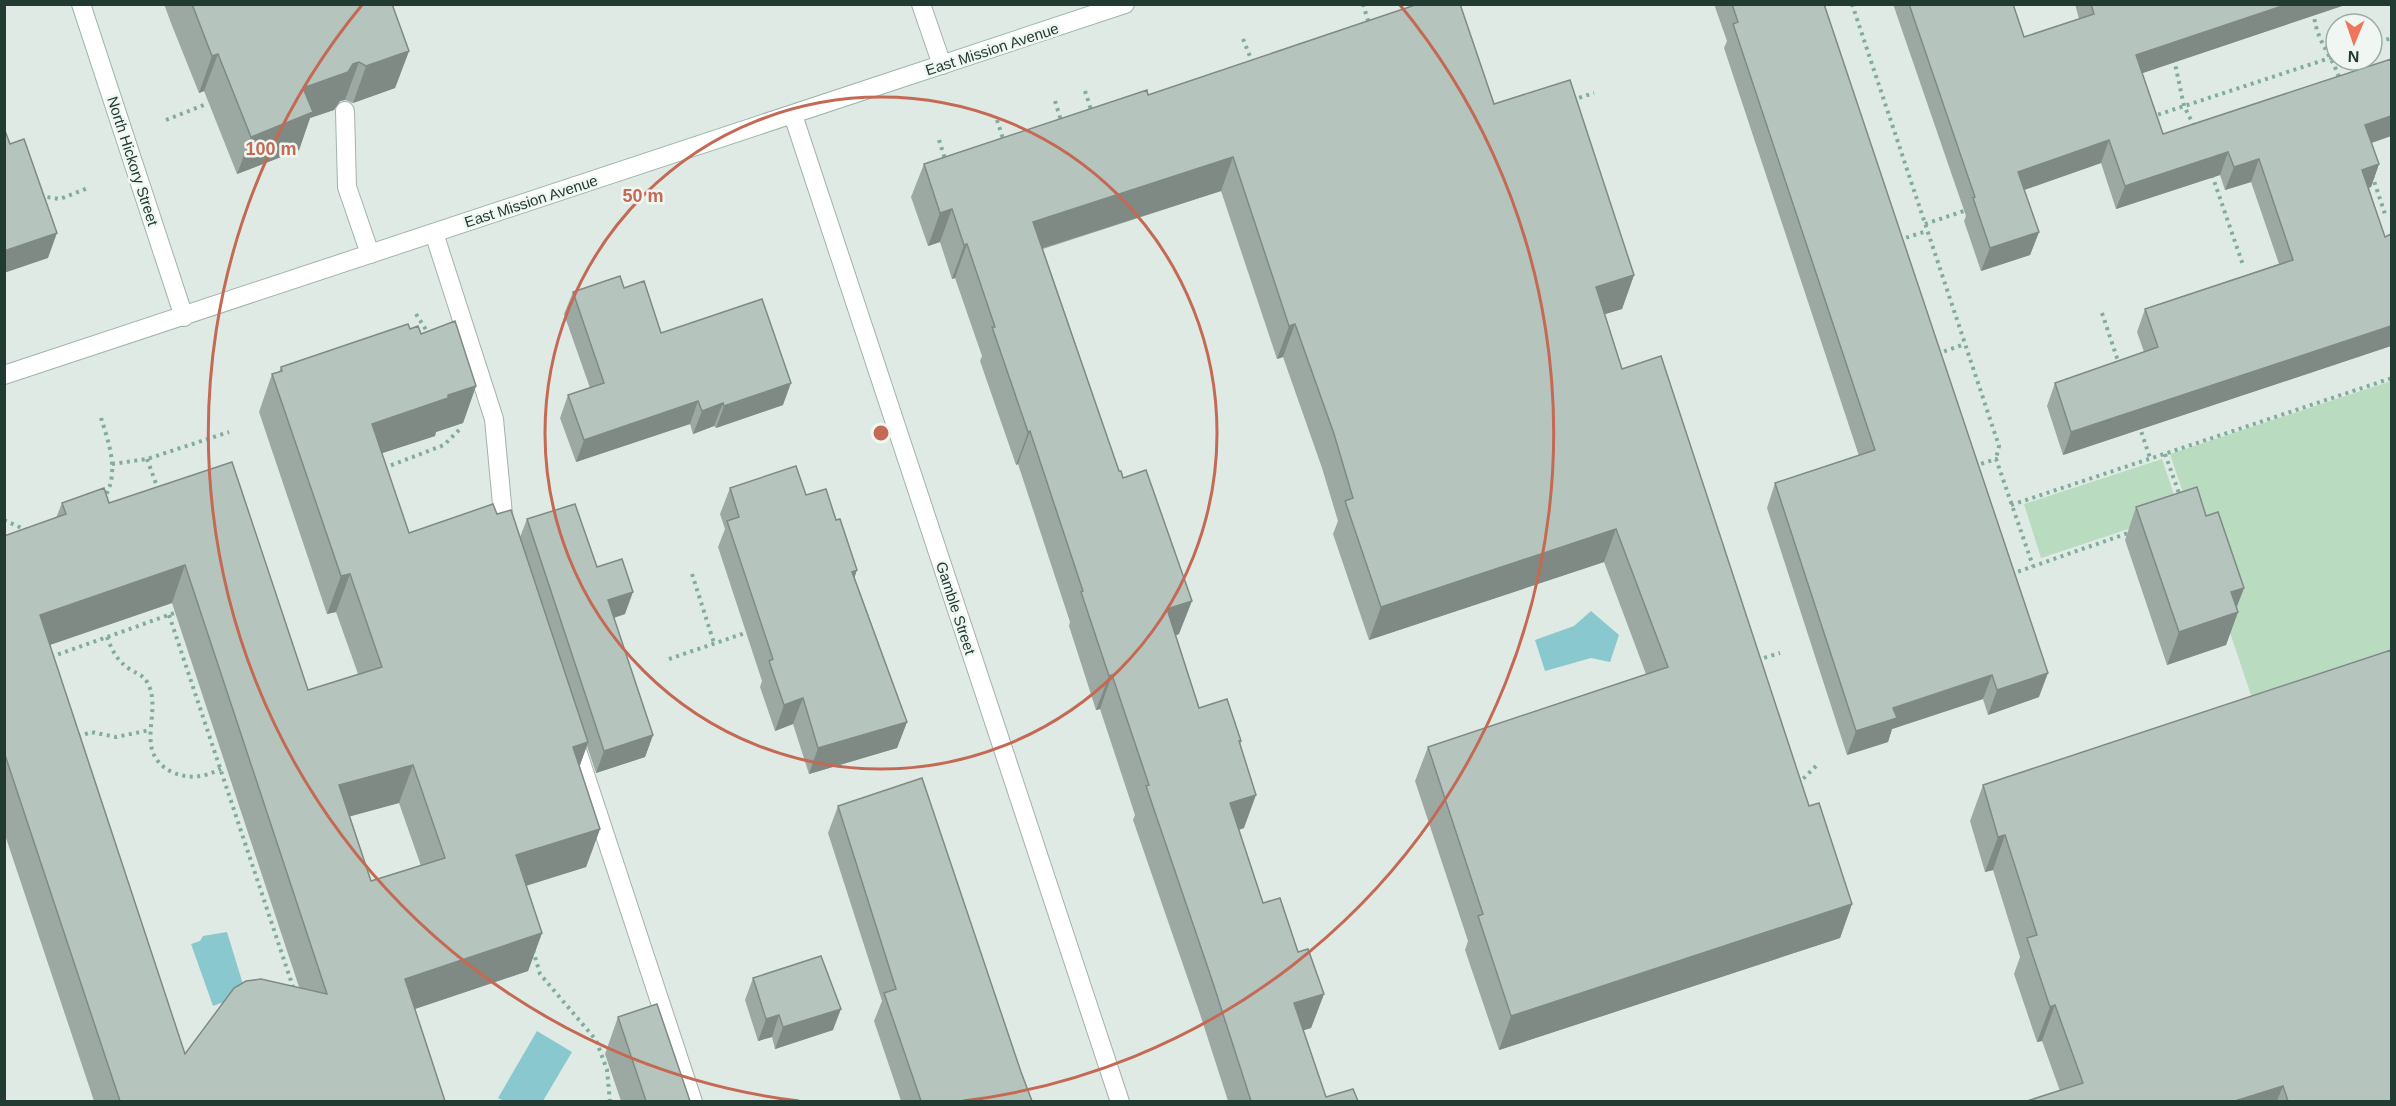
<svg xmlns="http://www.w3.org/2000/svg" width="2396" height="1106" viewBox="0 0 2396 1106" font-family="Helvetica,sans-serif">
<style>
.green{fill:#b9dbc0}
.water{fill:#89c8ce}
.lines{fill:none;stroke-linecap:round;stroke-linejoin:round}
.lane-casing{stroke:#a3b2ac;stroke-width:20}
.street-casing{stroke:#a3b2ac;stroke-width:20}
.secondary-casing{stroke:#9fb6ac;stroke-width:20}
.path{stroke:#81ad9c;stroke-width:4;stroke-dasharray:3 4.5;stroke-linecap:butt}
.lane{stroke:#fff;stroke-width:18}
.street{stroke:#fff;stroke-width:18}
.secondary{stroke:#fff;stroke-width:18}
.wall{fill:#9ca9a3;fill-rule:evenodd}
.shaded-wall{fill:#7f8a85}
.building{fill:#b5c5be;stroke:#7f8a85;stroke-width:1.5;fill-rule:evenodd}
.ring{fill:none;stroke:#c46a54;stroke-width:3}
.labels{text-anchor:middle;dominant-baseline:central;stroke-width:5;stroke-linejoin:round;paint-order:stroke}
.street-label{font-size:15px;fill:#213a32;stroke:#f0f7f3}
.centre{fill:#c46a54;stroke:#f0f7f3;stroke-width:3}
.ring-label{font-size:18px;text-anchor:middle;font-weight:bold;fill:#c46a54;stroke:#f0f7f3;stroke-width:5;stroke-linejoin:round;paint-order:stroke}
</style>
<rect width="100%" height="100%" fill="#e0eae5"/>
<path class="green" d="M2391 381V652L2252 698 2170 454Z
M2162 459 2180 512 2041 558 2024 504Z"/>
<path class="water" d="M1591 611 1619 635 1610 662 1591 658 1545 671 1535 640 1574 626Z
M227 932 246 994 228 1005 221 1003 213 1006 191 944 200 941 203 936Z
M537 1031 572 1052 543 1101H504L498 1098Z"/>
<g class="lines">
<g class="lane-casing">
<path id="lane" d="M921 4 942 65
M345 111 347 187 370 254
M434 233 494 419 505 536
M574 741 693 1102"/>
</g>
<g class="street-casing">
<path id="street" d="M793 115 1120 1102"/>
</g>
<g class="secondary-casing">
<path id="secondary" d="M81 4 184 317
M4 375 1125 4"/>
</g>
<path class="path" d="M1363 4 1369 24
M1852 4 1999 446 1996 459
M2313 4C2314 41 2330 50 2340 80
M1243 39 1253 64
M2372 44 2392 38
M2174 59 2184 106 2195 128
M1085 91 1092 113
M1572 100 1594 93
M1055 101 1062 124
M2151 117 2336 56
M166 120 204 105
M997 120 1004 142
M939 140 945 159
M2212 175 2243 265
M2372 175 2386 217
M40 196 60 199 88 188
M1925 224 1967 210
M1899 240 1927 231
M2102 313 2119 364
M416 314 428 333
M1937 354 1965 344
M101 418C109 443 120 474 104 498
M2139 425 2150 458
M2165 454 2180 496
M147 459 159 492
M112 464 147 459 229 432
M1974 466 1996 459 2033 566
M384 468 444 445 461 428
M2011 505 2392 378
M4 520 26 530
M692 574 714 643
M2011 574 2131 532
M169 615 294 990
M107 637C112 651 118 662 131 670 139 675 144 675 148 684 163 712 132 752 172 772 190 780 204 777 221 769
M51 657 180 611
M669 659 751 631
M1757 660 1780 653
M78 737 91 732 116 737 150 730
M1798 784 1817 765
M533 950 540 974 596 1040 607 1070 610 1102"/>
<use href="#lane" class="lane"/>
<use href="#street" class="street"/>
<use href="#secondary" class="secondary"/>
</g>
<path class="wall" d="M164 4H392L409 51 395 88 353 103 345 100 340 101 334 110 310 118 299 150 237 174 204 91 199 93 171 23Z
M1714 4H1824L2039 697 1988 715 1983 699 1892 729 1888 742 1847 755 1767 508 1775 483 1859 456 1724 48 1727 41Z
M1893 4H2013L2024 37 2079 19 2075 4H2348L2142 73 2163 134 2391 59V136L2371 143 2379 164 2371 187 2369 188 2385 237 2391 234V346L2063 455 2047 406 2055 383 2144 352 2137 332 2145 309 2279 264 2251 182 2225 190 2220 175 2116 209 2101 163 2024 190 2039 232 2030 255 1981 271 1964 221 1966 216Z
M1148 95 1494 104 1634 275 1622 309 1604 314 1622 369 1809 806 1852 904 1840 938 1499 1050 1465 950 1468 941 1415 781 1428 747 1646 674 1604 562 1369 640 1333 534 1338 521 1322 468 1283 357 1277 359 1221 191 1043 249 1119 471 1179 634 1176 635 1199 708 1241 741 1240 745 1244 828 1239 830 1263 903 1298 952 1324 994 1311 1028 1303 1030 1326 1097 1358 1101H1228L1200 1014 1133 820 1135 815 1100 709 1096 710 1069 626 1070 622 1018 464 1016 465 980 361 982 356 955 278 952 279 940 242 928 246 911 197 924 164Z
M624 288 661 333 783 405 716 428 714 426 693 434 690 424 576 462 560 418 568 395 590 388 564 314 573 292Z
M410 329 421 334 476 386 463 423 436 432 435 436 382 453 409 533 497 514 520 537 527 519 597 567 625 614 614 618 653 735 645 757 596 773 587 746 579 767 600 829 586 867 526 886 542 933 528 971 415 1009 445 1101H94L4 832V536L56 518 62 503H109L232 462 308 690 358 674 336 612 327 614 259 412 272 374 279 372 281 367ZM172 603 299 987 185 1054 50 645ZM399 803 421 866 371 881 350 816Z
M730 488 806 495 855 578 907 722 897 748 809 774 793 724 775 731 760 687 762 681 718 547 725 529 720 514Z
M2136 507 2244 588 2237 607 2238 612 2226 645 2167 665 2125 540Z
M1983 785 2391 1101H2027L2060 1091 2042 1041 2037 1042 2014 974 2020 957 1993 870 1985 872 1970 821Z
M838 806 1021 1072 1032 1101H901L874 1021 882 1001 828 833Z
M753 978 833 1030 775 1049 772 1037 758 1041 745 1000Z
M618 1017 690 1101H621L605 1054Z"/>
<path class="shaded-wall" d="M2288 4H2348L2128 78 2136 55Z
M409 51 395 88 353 103 366 66Z
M218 54 204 91 199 93 212 56Z
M359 62 345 100 340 101 334 110 310 118 299 150 237 174 251 137 303 88 353 64Z
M2391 116V136L2357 148 2365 125Z
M2109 140 2101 163 2010 195 2018 172Z
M2228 152 2220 175 2116 209 2125 186Z
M1233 157 1221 191 1021 255 1033 222Z
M2259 159 2251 182 2225 190 2234 167Z
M2379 164 2371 187 2354 192 2362 170Z
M952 209 940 242 928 246 940 213Z
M2039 232 2030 255 1981 271 1990 248Z
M57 233 48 258 4 273V251Z
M967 244 955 278 952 279 964 245Z
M1634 275 1622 309 1583 321 1596 287Z
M1295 324 1283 357 1277 359 1289 326Z
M2391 326V346L2063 455 2071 432Z
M791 383 783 405 716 428 724 406Z
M476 386 463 423 436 432 435 436 358 461 372 424 448 395Z
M698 401 690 424 576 462 584 440Z
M723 403 714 426 693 434 702 411Z
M1030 431 1018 464 1016 465 1028 432Z
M1616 529 1604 562 1369 640 1381 607Z
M185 565 172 603 26 653 40 615Z
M857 570 848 597 852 572Z
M350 574 336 612 327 614 341 576Z
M2244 588 2234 613 2238 612 2226 645 2167 665 2179 632 2231 592Z
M633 592 625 614 600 622 608 600Z
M1192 601 1179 634 1155 643 1167 609Z
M2048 673 2039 697 1988 715 1997 690Z
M1112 675 1100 709 1096 710 1109 676Z
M1992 675 1983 699 1892 729 1888 742 1847 755 1856 731 1893 708Z
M803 698 793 724 775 731 784 705Z
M907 722 897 748 809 774 818 748Z
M653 735 645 757 596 773 604 751Z
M588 742 575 780 573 747Z
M413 765 399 803 326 823 339 785Z
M1256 795 1244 828 1218 837 1230 803Z
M600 829 586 867 502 893 516 855Z
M2005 835 1993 870 1985 872 1998 837Z
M1852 904 1840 938 1499 1050 1511 1016Z
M542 933 528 971 391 1017 405 979Z
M1324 994 1311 1028 1282 1037 1294 1003Z
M2055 1005 2042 1041 2037 1042 2050 1007Z
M841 1009 833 1030 775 1049 783 1027Z
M779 1015 772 1037 758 1041 766 1019Z
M2283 1086 2277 1101H2235Z"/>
<path class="building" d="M192 4H392L409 51 366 66 359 62 353 64 348 72 303 88 313 112 251 137 218 54 212 56Z
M1418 4H1460L1494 104 1570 80 1634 275 1596 287 1622 369 1661 356 1809 806 1819 803 1852 904 1511 1016 1478 916 1483 914 1428 747 1668 667 1616 529 1381 607 1345 501 1353 498 1334 434 1295 324 1289 326 1233 157 1033 222 1119 471H1121L1123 478 1146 470 1192 601 1167 609 1199 708 1227 699 1241 741H1239L1256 795 1230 803 1263 903 1280 898 1298 952 1308 949 1324 994 1294 1003 1326 1097 1353 1089 1358 1101H1251L1212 980 1146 786 1149 785 1112 675 1109 676 1081 592 1083 591 1030 431 1028 432 992 327H995L967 244 964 245 952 209 940 213 924 164 1147 90 1148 95Z
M1732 4H1824L2048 673 1997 690 1992 675 1893 708 1897 718 1856 731 1775 483 1875 450 1733 24 1738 22Z
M1909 4H2013L2024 37 2094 14 2091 4H2288L2136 55 2163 134 2391 59V116L2365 125 2379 164 2362 170 2385 237 2391 234V326L2071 432 2055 383 2158 347 2145 309 2293 260 2259 159 2234 167 2228 152 2125 186 2109 140 2018 172 2039 232 1990 248 1973 198 1975 197Z
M4 128 10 144 24 139 57 233 4 251Z
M620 276 624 288 644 281 661 333 762 299 791 383 724 406 723 403 702 411 698 401 584 440 568 395 604 383 573 292Z
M455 321 476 386 448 395V398L372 424 409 533 493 504 497 514 511 510 588 742 573 747 600 829 516 855 542 933 405 979 445 1101H120L4 752V536L66 514 62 503 104 488 109 503 232 462 308 690 382 667 350 574 341 576 272 374 282 371 281 367 408 324 410 329 418 326 421 334ZM185 565 327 994 261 979 246 981 234 988 185 1054 40 615ZM413 765 445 858 371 881 339 785Z
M796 466 806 495 826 489 836 520 840 519 857 570 852 572 907 722 818 748 803 698 784 705 769 661 773 659 727 521 739 517 730 488Z
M2197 487 2206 516 2218 512 2244 588 2231 592 2238 612 2179 632 2136 507Z
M575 504 597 567 622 559 633 592 608 600 653 735 604 751 527 519Z
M2391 650V1101H2288L2283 1086 2235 1101H2027L2083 1083 2055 1005 2050 1007 2027 938 2037 935 2005 835 1998 837 1983 785Z
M922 778 1021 1072 1032 1101H921L884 993 896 989 838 806Z
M821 956 841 1009 783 1027 779 1015 766 1019 753 978Z
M657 1004 690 1101H646L618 1017Z"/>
<g class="ring">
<circle cx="881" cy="433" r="336"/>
<path d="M799 1101A673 673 0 0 1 362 5M1400 5A673 673 0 0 1 963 1101"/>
</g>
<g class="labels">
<g class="street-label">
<text transform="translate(992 49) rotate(-18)">East Mission Avenue</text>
<text transform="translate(133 161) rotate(72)">North Hickory Street</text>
<text transform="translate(531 201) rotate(-18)">East Mission Avenue</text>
<text transform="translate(956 608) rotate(72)">Gamble Street</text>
</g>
</g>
<circle cx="881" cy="433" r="9" class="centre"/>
<g class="ring-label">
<text x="271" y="155">100 m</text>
<text x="643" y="202">50 m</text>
</g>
<rect width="2396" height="1106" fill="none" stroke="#213a32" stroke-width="12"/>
<g transform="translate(2354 42) rotate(182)"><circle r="28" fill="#f0f7f3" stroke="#9daba6" stroke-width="1.5"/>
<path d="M0-4.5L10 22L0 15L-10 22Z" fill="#ed765c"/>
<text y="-9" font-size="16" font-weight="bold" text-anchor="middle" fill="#213a32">N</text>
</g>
</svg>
